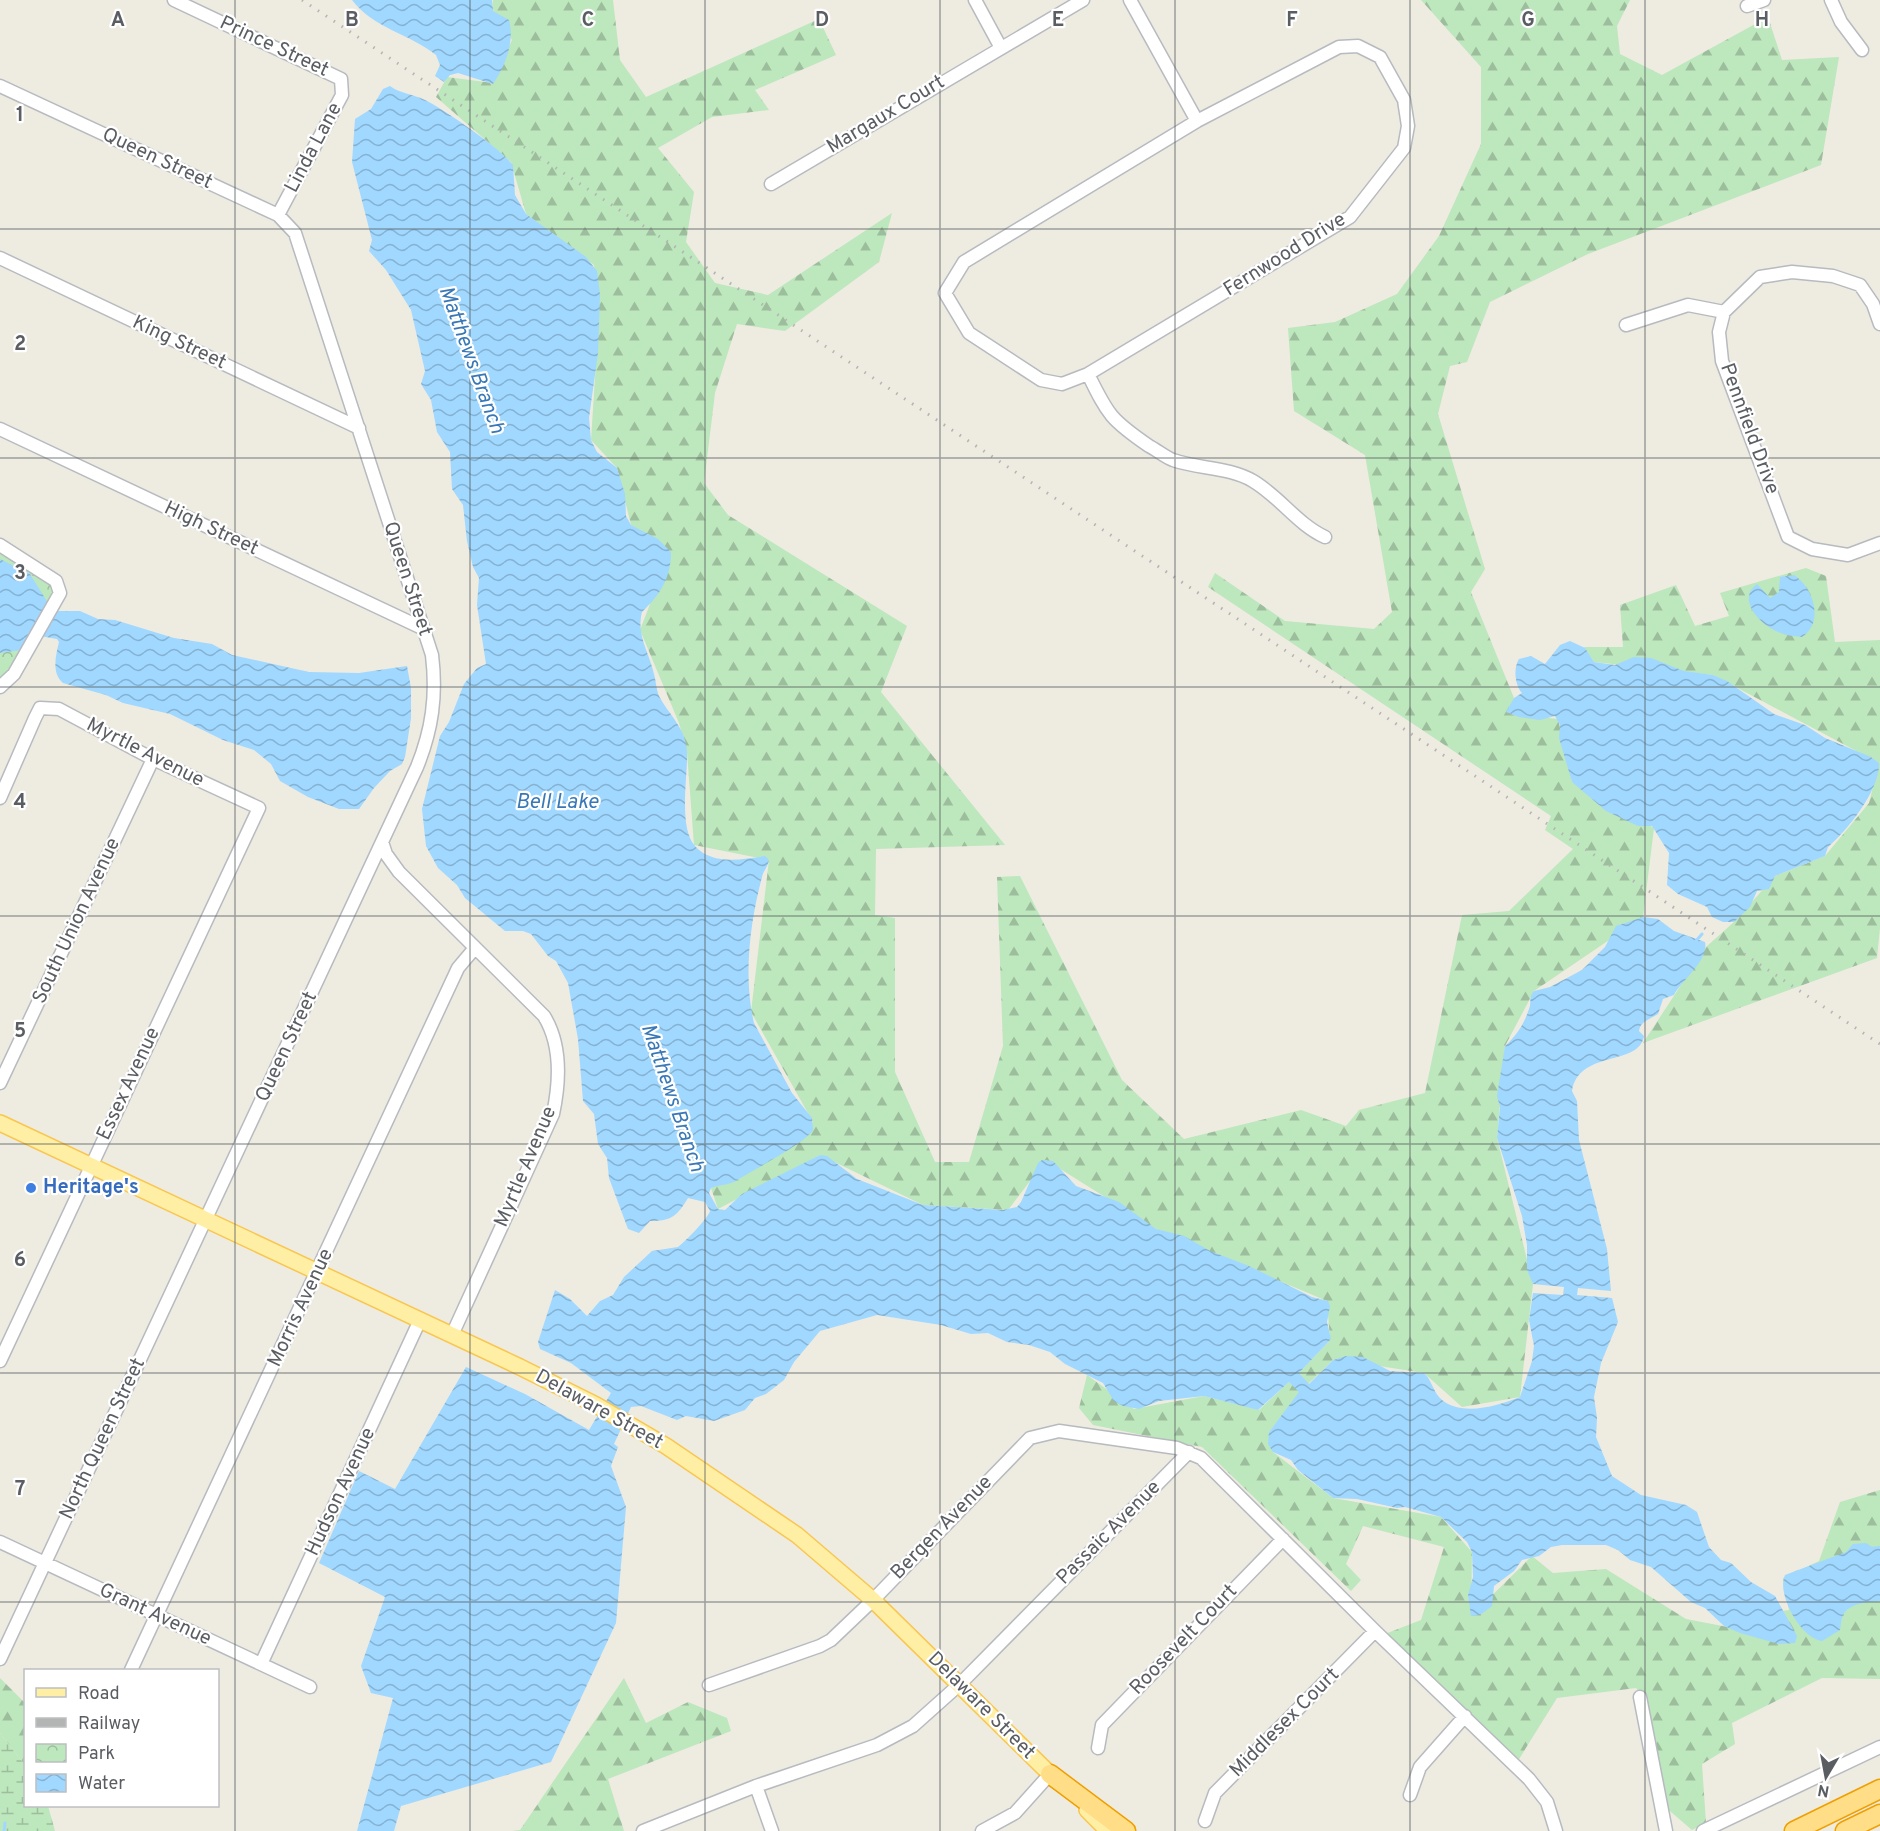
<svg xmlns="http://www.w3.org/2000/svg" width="1880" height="1831" viewBox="0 0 1880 1831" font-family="Overpass,sans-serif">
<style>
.forest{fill:url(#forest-firs)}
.wetland{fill:url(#wetland-marsh)}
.park{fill:url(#park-crowns)}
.water{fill:url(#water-waves)}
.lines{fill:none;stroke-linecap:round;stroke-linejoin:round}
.stream{stroke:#a0d8ff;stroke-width:3}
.minor-casing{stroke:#b7babf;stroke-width:15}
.major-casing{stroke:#f9c650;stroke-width:18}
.highway-casing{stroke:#ef9f00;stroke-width:21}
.minor{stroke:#fff;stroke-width:12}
.major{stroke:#ffefa5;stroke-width:15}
.highway{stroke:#ffde87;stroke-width:18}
.rail{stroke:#b3b4b4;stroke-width:3;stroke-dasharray:1.5 8;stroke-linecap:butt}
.grid{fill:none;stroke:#5a5e63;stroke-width:1.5;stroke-opacity:0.55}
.shop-dot{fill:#3f7fe0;stroke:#fff;stroke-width:2}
.labels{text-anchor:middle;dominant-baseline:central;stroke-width:4.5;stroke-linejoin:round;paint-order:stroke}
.street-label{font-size:20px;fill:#5a5e63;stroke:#fff}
.shop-label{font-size:20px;font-weight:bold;fill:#366cbe;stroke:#fff;text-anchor:start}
.water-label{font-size:21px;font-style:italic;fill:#3878b7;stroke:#fff}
.grid-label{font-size:20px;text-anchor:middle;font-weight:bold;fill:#5a5e63;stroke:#fff;stroke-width:4.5;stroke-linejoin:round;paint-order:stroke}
</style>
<defs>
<pattern id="forest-firs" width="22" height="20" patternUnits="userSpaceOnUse" patternTransform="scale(1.5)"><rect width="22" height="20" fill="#bde7bc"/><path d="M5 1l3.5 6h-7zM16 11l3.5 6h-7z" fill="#9dbe9c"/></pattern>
<pattern id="wetland-marsh" width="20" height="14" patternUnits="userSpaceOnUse" patternTransform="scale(1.5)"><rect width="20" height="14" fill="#bde7bc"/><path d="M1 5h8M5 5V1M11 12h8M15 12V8" fill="none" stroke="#9dbe9c"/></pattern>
<pattern id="park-crowns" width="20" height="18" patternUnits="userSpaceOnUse" patternTransform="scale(1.5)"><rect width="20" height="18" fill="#bde7bc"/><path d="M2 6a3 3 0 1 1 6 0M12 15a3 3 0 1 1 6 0" fill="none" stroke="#9dbe9c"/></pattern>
<pattern id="water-waves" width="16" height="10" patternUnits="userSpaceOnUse" patternTransform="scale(1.5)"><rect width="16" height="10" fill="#a0d8ff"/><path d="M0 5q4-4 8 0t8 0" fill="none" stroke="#85b2d2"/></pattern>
</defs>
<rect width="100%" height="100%" fill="#eeebe1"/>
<path class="forest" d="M493 0H613L620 60 646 97 819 19 836 55 755 90 769 110 712 117 658 148 694 192 686 242 715 283 768 295 892 213 879 262 785 331 737 324 715 393 704 483 728 515 907 626 881 692 1005 845 876 849 875 915 895 918V1072L935 1162H969L1003 1046 997 877 1020 876 1122 1080 1184 1139 1301 1110 1346 1126 1359 1110 1425 1093 1462 915 1509 911 1573 849 1545 830 1551 816 1208 587 1215 573 1285 621 1374 629 1392 612 1365 455 1294 411 1288 328 1335 322 1397 294 1439 236 1481 144V67L1421 0H1630L1617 26 1620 54 1662 75 1768 17 1782 60 1839 57 1821 165 1588 254 1490 302 1467 362 1450 366 1438 414 1485 569 1471 592 1514 698 1510 714 1558 719 1572 782 1654 828 1643 917 1534 991 1505 1046 1497 1138 1533 1284 1520 1397 1462 1407 1424 1373 1334 1359 1308 1384 1299 1373 1330 1340 1327 1301 1156 1229 1046 1160 1008 1210 923 1205 820 1155 718 1209 711 1188 813 1122 751 1012 769 860 694 845 687 752 679 723 640 630 670 552 631 525 617 468 591 440 599 315 594 265 526 214 511 162 436 97 447 77 493 83 512 40 492 9Z
M1806 568 1826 576 1835 642 1880 640V928L1877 958 1643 1043 1706 947 1734 922 1775 876 1825 856 1869 803 1879 763 1713 675 1594 662 1584 647H1623L1620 605 1676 585 1695 626 1729 616 1720 593Z
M1087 1375 1134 1409 1204 1396 1259 1410 1289 1382 1300 1392 1269 1432 1273 1452 1333 1498 1441 1517 1472 1552 1471 1616 1532 1556 1553 1573 1606 1569 1686 1619 1796 1640 1775 1612 1789 1610 1783 1578 1819 1561 1840 1502 1880 1490V1679L1822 1678 1732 1723 1735 1744 1702 1764 1706 1823 1692 1830 1664 1806 1646 1701 1636 1688 1557 1698 1516 1764 1385 1634 1421 1620 1444 1547 1363 1526 1346 1564 1361 1580 1351 1591 1202 1447 1093 1425 1079 1408Z
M0 1678 25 1703V1765L0 1733Z
M624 1678 646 1723 688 1702 727 1718 731 1731 608 1779 624 1831H512L520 1830Z"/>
<path class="wetland" d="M0 1733 25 1765 26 1806H48L55 1831H0Z"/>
<path class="park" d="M0 545 56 581 60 593 0 687Z"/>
<path class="water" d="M352 0H492L493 11 509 20C515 42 505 67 493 84L458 73 450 75 444 82 435 76 440 65 436 55C410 34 373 28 352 0Z
M390 86C401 94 413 94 425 100 445 110 500 148 513 165L515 195 526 214 586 257 597 271 600 295 598 353 589 418 591 440 597 452 617 468 625 494 626 516 631 525 658 539 671 552C671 578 660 595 642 612 636 635 649 652 654 674 656 681 656 688 659 696 669 715 686 728 687 752 688 776 678 827 695 846 713 866 742 859 765 856L769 860C768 867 763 871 762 877 750 922 743 977 754 1023L792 1093 812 1118 813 1130C806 1143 749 1172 734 1182 727 1185 718 1185 711 1188L709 1193 718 1209 725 1210 742 1194 820 1155 827 1156 857 1179 923 1205 1003 1210 1017 1207 1021 1202 1038 1163 1042 1160 1053 1161 1076 1186 1119 1202 1156 1229 1184 1236 1210 1251 1249 1266 1312 1297 1328 1301 1330 1306 1327 1322 1331 1339 1299 1373 1309 1384 1333 1360 1346 1356 1363 1357 1390 1371 1424 1373C1431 1379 1433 1390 1439 1397 1458 1418 1498 1406 1520 1397L1532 1361 1534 1346 1529 1320 1533 1293 1563 1295 1564 1287 1533 1284 1527 1270V1245L1522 1216 1497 1138 1500 1107 1497 1096 1505 1046C1517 1035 1524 1024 1529 1009 1532 1002 1528 998 1534 991L1550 987 1582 970 1605 947 1616 926 1643 917 1658 919 1674 931 1705 942C1709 960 1682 980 1674 995L1663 999 1658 1014C1651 1019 1640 1021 1639 1031L1644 1036C1639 1067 1579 1049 1572 1091L1577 1101 1579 1140 1607 1249 1611 1291 1578 1288 1577 1295 1612 1298 1618 1322 1601 1363 1594 1397 1597 1418 1596 1437 1612 1476 1641 1495 1686 1505 1697 1512 1709 1547 1721 1560 1731 1563 1751 1582 1775 1596 1797 1636 1795 1643 1779 1644 1740 1633 1724 1626 1705 1608 1691 1602 1651 1567 1630 1560 1618 1550 1606 1545H1562L1551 1547 1539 1556 1522 1560 1514 1571 1494 1586 1492 1606 1480 1615 1471 1616 1468 1595 1473 1577 1472 1552 1467 1542 1441 1517 1405 1507 1397 1508 1357 1499 1333 1498 1298 1470 1291 1460 1273 1452 1268 1444 1269 1432 1299 1392 1289 1382 1258 1410 1204 1396 1159 1401 1139 1409 1123 1406 1114 1401 1103 1383 1065 1364 1050 1352 1029 1345 1007 1342 988 1333 971 1334 941 1325 877 1315 820 1331 794 1362 784 1380 766 1394 755 1398 745 1410 714 1421 686 1416 677 1420 641 1406 631 1407 614 1444 618 1447 611 1466 626 1507 616 1623 551 1762 401 1806 394 1831H357L393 1698 371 1693 361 1666 385 1597 319 1563 359 1471 395 1489 466 1367 525 1394 589 1430 611 1393 571 1363 540 1349 538 1342 555 1290 570 1299 587 1316 600 1301 613 1295 624 1277 652 1251 678 1247C685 1242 709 1217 710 1211L705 1202 688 1198C677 1216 672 1221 650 1221L639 1233 628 1229 609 1178 607 1158 598 1144 594 1114 583 1101 578 1039 568 983 556 961 548 956 531 934 523 931H505L465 898 457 885 438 868 426 846 422 809 440 736 449 722 464 684 477 668 486 664 477 605 479 578 473 567 467 541 463 505 452 489 450 452 437 432 431 400 421 384 425 371 411 310 386 270 369 251 372 240 352 162 355 119 371 109 383 89Z
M0 559 30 574 53 611H80L98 619 115 620 174 638 212 644 232 655 309 672 359 673 407 666 411 688V718L405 757 402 764 390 771 374 788 359 809H339L308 797 280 781 271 764 254 750 223 740 170 714 123 703 106 695 63 683C51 673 56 655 59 642L57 639 29 634 21 650 0 653Z
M1794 575C1813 587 1825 622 1802 637 1792 636 1783 635 1774 630 1758 622 1737 599 1757 584L1770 598 1779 592 1780 577Z
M1570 641 1585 648 1594 662 1615 665 1634 657 1651 658 1684 671 1713 675 1727 681 1774 714 1805 725 1825 738 1871 757 1879 763C1880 790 1847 831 1828 847L1825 856 1775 876 1769 889 1757 891 1750 907 1734 922H1723L1712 917 1707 907 1678 894 1667 885 1669 853 1652 826H1638L1606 811 1572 782 1559 738 1560 725 1555 716 1540 720 1519 717 1506 712 1514 698 1522 693C1515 686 1513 668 1519 659L1531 656 1545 664 1560 645Z
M1866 1543 1872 1547 1880 1546V1601C1868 1602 1849 1603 1843 1615 1841 1619 1841 1626 1840 1630L1822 1641C1801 1639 1776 1594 1785 1575L1846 1552 1853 1544Z"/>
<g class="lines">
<path class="stream" d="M1695 942 1702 934
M4 1831 5 1823"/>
<g class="minor-casing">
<path id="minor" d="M174 0 341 79 342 95 278 215
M975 0 1001 48
M1130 0 1197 121
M1831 0 1841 22 1862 50
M1747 6 1764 0
M1358 46 1380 57 1404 100 1408 126 1404 148 1350 217 1088 374 1062 384 1041 380 969 333 945 293 964 262 1197 121 1339 47Z
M0 86 278 215 295 233 432 655C437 696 432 730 417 767L0 1659
M771 184 1083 0
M0 258 359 428
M1880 324 1873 304 1860 285 1833 276 1792 272 1760 277 1724 312 1719 332 1722 361 1788 537 1812 549 1848 555 1880 543
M1626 325 1688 305 1724 312
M1088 374C1108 415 1111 420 1149 446 1157 450 1165 457 1173 460 1199 469 1229 467 1253 481 1280 497 1297 524 1325 537
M0 429 422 628
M0 545 56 581 60 593 14 674 0 687
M0 798 35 718 40 708 59 709 153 759 259 808 0 1361
M382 842 386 854 399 872 544 1016C562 1045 560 1081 553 1114L452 1335
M0 1083 153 759
M0 1542 310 1687
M261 1664 420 1320
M131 1670 458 968 474 949
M709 1685 820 1646 831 1640 873 1600 1030 1438 1059 1431 1177 1448 1201 1458 1375 1631 1529 1779 1547 1802 1556 1831
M1640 1697 1666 1831
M1098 1748 1102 1725 1283 1539
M756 1786 772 1831
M1410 1795 1420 1767 1465 1716
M1205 1821 1215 1793 1375 1631
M643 1831 756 1786 877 1745 913 1726 960 1684 1189 1452
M982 1831 1015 1813 1050 1774
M1703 1831 1880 1747"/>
</g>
<g class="major-casing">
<path id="major" d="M0 1123 520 1367 596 1405 666 1446 797 1535 873 1600 1057 1781
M1087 1810 1108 1831"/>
</g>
<g class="highway-casing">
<path id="highway" d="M1050 1774 1126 1831
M1794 1831 1880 1789
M1845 1831 1880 1814"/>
</g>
<use href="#minor" class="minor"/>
<use href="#major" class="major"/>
<use href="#highway" class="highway"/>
<path class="rail" d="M302 0 1880 1044"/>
</g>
<path class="grid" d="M235 0V1831M470 0V1831M705 0V1831M940 0V1831M1175 0V1831M1410 0V1831M1645 0V1831M0 229H1880M0 458H1880M0 687H1880M0 916H1880M0 1144H1880M0 1373H1880M0 1602H1880"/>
<circle class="shop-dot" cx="31" cy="1188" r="6"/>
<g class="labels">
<g class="street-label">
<text transform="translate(274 47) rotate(25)">Prince Street</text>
<text transform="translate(886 115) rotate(-31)">Margaux Court</text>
<text transform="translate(314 148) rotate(-62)">Linda Lane</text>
<text transform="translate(157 159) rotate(25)">Queen Street</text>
<text transform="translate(1285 255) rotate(-32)">Fernwood Drive</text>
<text transform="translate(179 343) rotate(25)">King Street</text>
<text transform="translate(1749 429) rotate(70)">Pennfield Drive</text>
<text transform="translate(211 529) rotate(25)">High Street</text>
<text transform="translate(407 579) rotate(72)">Queen Street</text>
<text transform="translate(145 753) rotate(27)">Myrtle Avenue</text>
<text transform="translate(77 921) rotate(-65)">South Union Avenue</text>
<text transform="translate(287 1047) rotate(-65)">Queen Street</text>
<text transform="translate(129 1084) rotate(-65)">Essex Avenue</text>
<text transform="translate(526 1167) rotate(-67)">Myrtle Avenue</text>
<text transform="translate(301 1308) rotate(-65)">Morris Avenue</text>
<text transform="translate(599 1410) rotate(29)">Delaware Street</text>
<text transform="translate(103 1439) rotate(-65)">North Queen Street</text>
<text transform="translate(341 1492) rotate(-65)">Hudson Avenue</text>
<text transform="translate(942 1528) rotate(-46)">Bergen Avenue</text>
<text transform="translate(1109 1533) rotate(-45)">Passaic Avenue</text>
<text transform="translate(155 1615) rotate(25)">Grant Avenue</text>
<text transform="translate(1184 1640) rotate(-46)">Roosevelt Court</text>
<text transform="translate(981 1706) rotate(45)">Delaware Street</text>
<text transform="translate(1285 1723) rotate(-45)">Middlesex Court</text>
</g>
<g class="shop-label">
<text x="43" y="1188">Heritage's</text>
</g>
<g class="water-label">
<text transform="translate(471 360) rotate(70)">Matthews Branch</text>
<text x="557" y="802">Bell Lake</text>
<text transform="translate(672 1098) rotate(71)">Matthews Branch</text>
</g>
</g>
<g class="grid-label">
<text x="118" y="26">A</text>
<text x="352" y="26">B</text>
<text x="588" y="26">C</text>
<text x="822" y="26">D</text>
<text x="1058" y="26">E</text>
<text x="1292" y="26">F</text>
<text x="1528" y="26">G</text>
<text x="1762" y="26">H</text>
<text x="20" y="121">1</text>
<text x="20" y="350">2</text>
<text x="20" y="579">3</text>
<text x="20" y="808">4</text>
<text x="20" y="1037">5</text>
<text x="20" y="1266">6</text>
<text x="20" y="1495">7</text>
</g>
<rect x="24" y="1669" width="195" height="138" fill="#ffffff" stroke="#bdbfc1" stroke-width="1.5"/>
<rect x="36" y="1688" width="30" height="9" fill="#ffefa5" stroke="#bdbfc1" stroke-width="1.5"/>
<text x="78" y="1699" font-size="18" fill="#5a5e63">Road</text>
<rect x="36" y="1718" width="30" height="9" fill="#b3b4b4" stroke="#bdbfc1" stroke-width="1.5"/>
<text x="78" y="1729" font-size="18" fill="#5a5e63">Railway</text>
<rect x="36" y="1744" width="30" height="18" fill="url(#park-crowns)" stroke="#bdbfc1" stroke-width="1.5"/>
<text x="78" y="1759" font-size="18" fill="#5a5e63">Park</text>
<rect x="36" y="1774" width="30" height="18" fill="url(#water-waves)" stroke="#bdbfc1" stroke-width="1.5"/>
<text x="78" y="1789" font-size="18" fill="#5a5e63">Water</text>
<g transform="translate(1826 1777) rotate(190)" stroke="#ffffff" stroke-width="4.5" paint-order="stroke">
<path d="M0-4.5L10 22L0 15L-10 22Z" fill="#5a5e63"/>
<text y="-9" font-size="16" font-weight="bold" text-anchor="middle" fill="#5a5e63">N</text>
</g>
</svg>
